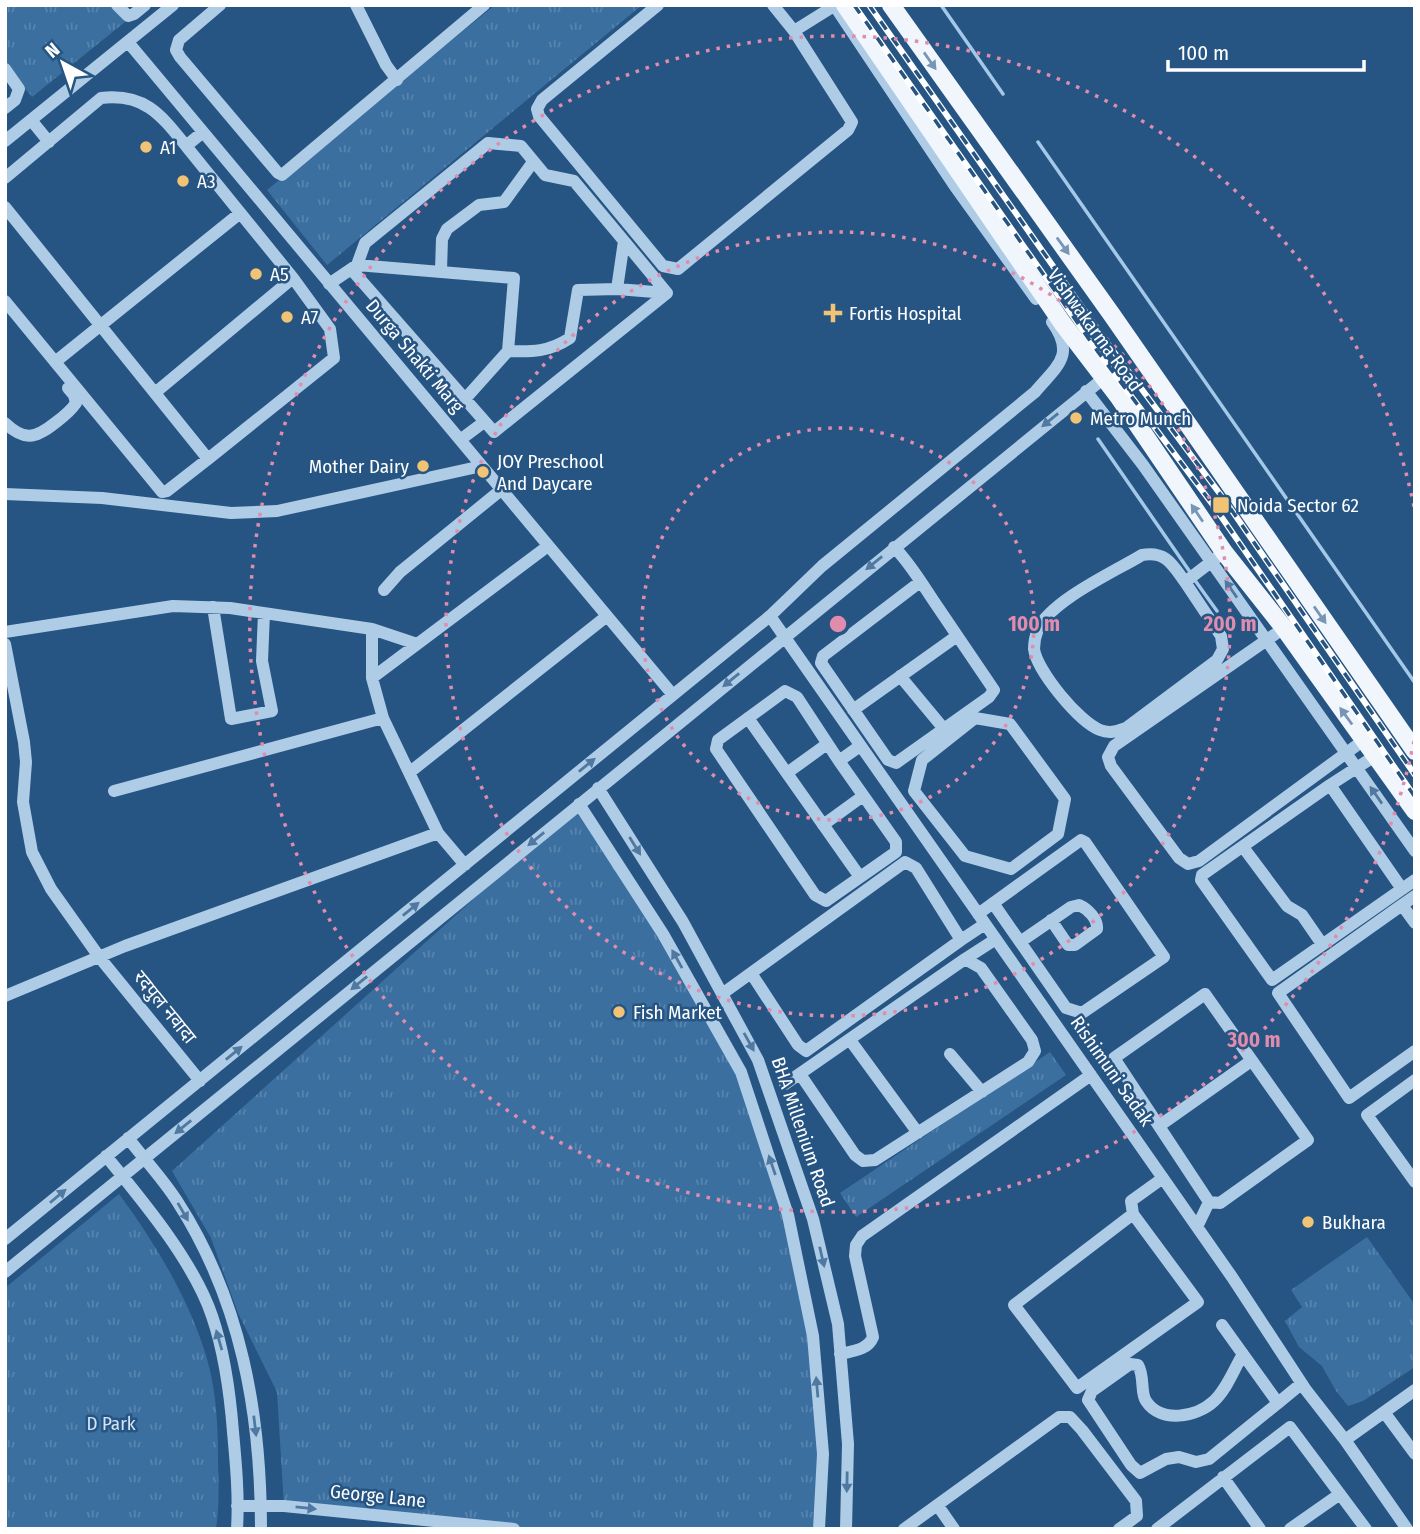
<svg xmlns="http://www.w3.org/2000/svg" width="1420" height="1534" viewBox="0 0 1420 1534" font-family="'Fira Sans Condensed','Noto Sans Devanagari',sans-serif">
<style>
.park{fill:url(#park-tufts)}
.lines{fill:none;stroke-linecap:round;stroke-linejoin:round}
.stream{stroke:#a4c8e7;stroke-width:3.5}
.minor{stroke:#afcce7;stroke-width:12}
.major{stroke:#f1f6fd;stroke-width:18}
.rail-casing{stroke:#fff;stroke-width:6}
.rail{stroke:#265583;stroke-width:3.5;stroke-dasharray:10;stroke-linecap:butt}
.oneway{fill:#7795b4}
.oneway2{fill:#4f79a1}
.ring{fill:none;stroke:#e08cad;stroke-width:3.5;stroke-dasharray:3.5 7}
.poi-dot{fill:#f0c474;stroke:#265583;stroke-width:2.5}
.labels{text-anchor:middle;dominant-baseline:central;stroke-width:5;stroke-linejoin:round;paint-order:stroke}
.poi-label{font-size:19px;fill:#fff;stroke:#265583;text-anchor:start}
.street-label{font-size:19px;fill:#fff;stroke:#265583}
.park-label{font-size:19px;fill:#d2e5f6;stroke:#265583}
.centre{fill:#e08cad;stroke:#265583;stroke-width:3.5}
.ring-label{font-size:21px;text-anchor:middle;font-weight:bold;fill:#e08cad;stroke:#265583;stroke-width:5;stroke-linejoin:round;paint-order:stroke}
</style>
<defs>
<pattern id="park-tufts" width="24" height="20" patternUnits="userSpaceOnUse" patternTransform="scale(1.75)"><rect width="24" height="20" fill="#3b6fa0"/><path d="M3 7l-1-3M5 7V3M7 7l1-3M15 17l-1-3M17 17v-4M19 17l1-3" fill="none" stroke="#5885ae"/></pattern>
</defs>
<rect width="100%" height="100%" fill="#265583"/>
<path class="park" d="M5 5H111L125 22 32 97 5 64Z
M495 5H642L327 265 267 190Z
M579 804 668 942 746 1088 776 1179 809 1315 821 1435 818 1529H514L284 1506 277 1392 238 1313 211 1238 172 1171Z
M1050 1052 1066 1075 856 1217 840 1193Z
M119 1194C155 1243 190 1300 207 1359 217 1393 218 1430 218 1465 219 1487 219 1507 216 1529H5V1288Z
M1367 1237 1415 1305V1367L1363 1401 1348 1406 1336 1391 1322 1366 1299 1347 1285 1321 1302 1307 1291 1290Z"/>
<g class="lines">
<path class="stream" d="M941 5 1003 94
M1038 142 1415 683
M1098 439 1190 572
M1194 579 1217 611"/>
<path class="minor" d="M117 5 128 16 134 14 145 5
M220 5 179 40 176 50 180 57 278 173 282 175 484 5
M356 5 386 65 397 80
M658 5 542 100 537 109 539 116 663 266 678 269 848 130 852 122 794 31 773 5
M834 5 954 185 1036 299
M794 31 834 6
M128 42 673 695
M5 69 19 89 15 100 5 108
M31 120 49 142
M5 141 173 5
M5 178 101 98C145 93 161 115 186 146L203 132
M5 207 208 459 334 358 330 329 293 278 186 146
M351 269 465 399 508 351
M441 270 442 239 447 229 479 205 504 202 533 162
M329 284 357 265 514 278 508 351C532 352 549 352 570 338L578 290 617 289 624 241 574 181 545 175 521 146 488 143 365 243 357 265
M617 289 667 293
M5 301 162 492 167 491 208 459
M55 362 239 214
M1086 391 1143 465 1415 851
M156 392 293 278
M465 399 494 432 667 293 624 241
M5 423C24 441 35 439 55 423 63 417 70 412 76 403L74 395 68 388
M460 440 484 422
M5 494 102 498 231 513 277 511 482 466
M894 547C909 562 921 582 933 600 953 630 974 660 994 690L989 697 896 763 888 760 821 663 823 656 920 582
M1185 582 1221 636 1223 649 1217 660 1126 728C1117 731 1110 734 1100 730 1079 722 1037 671 1034 649 1034 643 1036 634 1038 629 1052 600 1114 572 1142 555 1166 551 1172 564 1185 582L1224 552
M384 590 400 572 501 490
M213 607 231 719 272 711 262 661 264 613
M770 616 1232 1277 1306 1390 1345 1440 1407 1529
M1284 628 1114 746 1108 757 1111 766 1179 858 1188 864 1199 861 1364 740
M372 629 417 644
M5 632 173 606 230 608 372 629V678L383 718 438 833
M5 644 24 742 26 762 23 802 32 852 51 889 100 958 200 1081
M900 676 944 729
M372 678 548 546
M853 710 957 636
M748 718 860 877
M975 718 1010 724 1065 799 1058 834 1011 869 965 856 914 791 922 760Z
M839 761 896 842V852L826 901 815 895 716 749 718 740 785 691 797 697 839 761 860 746
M410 772 607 616
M787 773 827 744
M1330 785 1375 756
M598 788 683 922 758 1060 813 1219 838 1324 848 1444 846 1529
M114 791 383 718
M579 804 663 934 741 1072 788 1215 813 1336 823 1454 819 1529
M823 825 863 796
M1243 847 1287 906 1302 915 1322 944
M1402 889 1330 785 1202 875 1201 880 1272 980 1415 880
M1402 905 1415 896
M978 914 1081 840 1085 842 1164 957 1082 1013 1066 1008 993 903
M1415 923 1402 905 1278 993 1349 1098 1415 1051
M1020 942 1071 907 1079 905C1088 909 1098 919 1097 929L1075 945H1068L1051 920
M965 959 996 939
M751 973 798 1045 806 1051 961 940
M722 994 905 862 916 868 961 940 985 924
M5 996 125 946 438 833 465 865
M850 1040 918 1133
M950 1054 982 1092
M1415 1080 1367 1115 1415 1182
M785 1084 965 959 981 968 1032 1040 1035 1051 1028 1062 875 1160 863 1161 855 1155 800 1074
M1159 1126 1251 1061
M128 1138C144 1159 163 1179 177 1201 241 1300 261 1413 261 1529
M106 1156C142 1200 194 1262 212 1316 225 1354 230 1393 233 1432 236 1464 239 1496 237 1529
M1133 1214 1198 1302 1077 1388 1014 1305 1133 1214 1131 1201 1163 1178
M1197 1227 1209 1202 1114 1058 1205 994 1308 1140 1220 1203 1209 1202
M5 1239 770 616 822 566 1035 392C1057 366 1076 355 1052 322
M5 1272 1104 378
M1222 1325 1278 1403 1301 1384
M840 1354C853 1351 868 1350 873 1337L855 1256 856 1245 862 1236 1091 1075
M1243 1354C1234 1369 1227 1389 1214 1401 1197 1417 1161 1424 1146 1401 1140 1392 1145 1377 1138 1365L1130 1364 1092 1391 1088 1400 1131 1465 1140 1473 1166 1459 1179 1457 1196 1462 1209 1459 1278 1403
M1384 1412 1415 1454
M1345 1440 1415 1390
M1223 1477 1260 1529
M237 1506H284L514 1529
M938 1506 954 1529
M904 1529 1059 1417H1070L1082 1430 1136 1501 1137 1516 1119 1529
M1157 1529 1290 1427 1366 1529
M1290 1529 1340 1494"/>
<path class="major" d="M845 5 1063 324 1118 396 1224 552 1284 628 1415 811
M891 5 1112 315 1415 751"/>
<g class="rail-casing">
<path id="rail" d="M854 5 1098 352 1216 509 1415 797
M869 5 1108 344 1226 502 1415 775"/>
</g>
<use href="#rail" class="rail"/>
</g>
<defs><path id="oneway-solid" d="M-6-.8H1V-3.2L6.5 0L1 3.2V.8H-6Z" transform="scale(1.75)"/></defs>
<g class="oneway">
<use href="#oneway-solid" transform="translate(930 61) rotate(55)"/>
<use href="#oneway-solid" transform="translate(1063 246) rotate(54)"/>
<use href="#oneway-solid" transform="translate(1197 513) rotate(-124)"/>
<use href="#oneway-solid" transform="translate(1320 615) rotate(55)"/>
<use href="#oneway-solid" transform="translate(1346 716) rotate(-126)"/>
</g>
<g class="oneway2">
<use href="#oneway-solid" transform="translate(1050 420) rotate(141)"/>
<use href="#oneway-solid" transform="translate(874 563) rotate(141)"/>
<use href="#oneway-solid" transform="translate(1231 589) rotate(-125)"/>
<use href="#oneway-solid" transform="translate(731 680) rotate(141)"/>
<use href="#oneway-solid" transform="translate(587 765) rotate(-39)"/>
<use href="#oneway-solid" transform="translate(1376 795) rotate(-125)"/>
<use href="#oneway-solid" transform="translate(536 839) rotate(141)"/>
<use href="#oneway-solid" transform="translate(635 846) rotate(58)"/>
<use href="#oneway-solid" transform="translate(411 909) rotate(-39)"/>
<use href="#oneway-solid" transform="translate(677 959) rotate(-119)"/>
<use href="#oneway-solid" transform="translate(359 983) rotate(141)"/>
<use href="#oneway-solid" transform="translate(749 1042) rotate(61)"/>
<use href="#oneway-solid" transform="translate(234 1053) rotate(-39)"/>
<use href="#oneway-solid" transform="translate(183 1127) rotate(141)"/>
<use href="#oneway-solid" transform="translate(772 1165) rotate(-109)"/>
<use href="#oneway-solid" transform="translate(58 1196) rotate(-40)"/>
<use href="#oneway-solid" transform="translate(183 1212) rotate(60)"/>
<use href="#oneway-solid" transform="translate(822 1257) rotate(77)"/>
<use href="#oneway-solid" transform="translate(219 1340) rotate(-106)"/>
<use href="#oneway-solid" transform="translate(817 1387) rotate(-95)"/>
<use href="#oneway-solid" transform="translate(255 1426) rotate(83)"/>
<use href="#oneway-solid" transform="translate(847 1482) rotate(91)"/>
<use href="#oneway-solid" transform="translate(306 1508) rotate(6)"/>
</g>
<g class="ring">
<circle cx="838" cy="624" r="196"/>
<circle cx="838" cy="624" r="392"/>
<path d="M1414 741A588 588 0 1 1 1414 507"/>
</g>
<g class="poi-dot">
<circle cx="146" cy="147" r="7"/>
<circle cx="183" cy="181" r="7"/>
<circle cx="256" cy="274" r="7"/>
<path d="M829.5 302.5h7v7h7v7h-7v7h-7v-7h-7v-7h7z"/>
<circle cx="287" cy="317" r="7"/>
<circle cx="1076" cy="418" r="7"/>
<circle cx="423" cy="466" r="7"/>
<circle cx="483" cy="472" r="7"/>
<rect x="1212" y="496" width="18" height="18" rx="3.5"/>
<circle cx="619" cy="1012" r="7"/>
<circle cx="1308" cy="1222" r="7"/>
</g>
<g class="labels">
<g class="poi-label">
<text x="160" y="147">A1</text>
<text x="197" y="181">A3</text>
<text x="270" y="274">A5</text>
<text x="849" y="313">Fortis Hospital</text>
<text x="301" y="317">A7</text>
<text x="1090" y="418">Metro Munch</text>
<text x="497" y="461">JOY Preschool<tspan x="497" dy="22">And Daycare</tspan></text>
<text x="409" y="466" text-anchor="end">Mother Dairy</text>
<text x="1237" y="505">Noida Sector 62</text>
<text x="633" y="1012">Fish Market</text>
<text x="1322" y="1222">Bukhara</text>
</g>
<g class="street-label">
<text transform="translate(1095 330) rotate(54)">Vishwakarma Road</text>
<text transform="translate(415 356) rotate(50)">Durga Shakti Marg</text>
<text transform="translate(165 1007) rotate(51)">रदपुल नवादा</text>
<text transform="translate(1112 1071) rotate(55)">Rishimuni Sadak</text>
<text transform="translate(803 1132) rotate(71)">BHA Millenium Road</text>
<text transform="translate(378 1496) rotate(6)">George Lane</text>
</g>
<g class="park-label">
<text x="111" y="1423">D Park</text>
</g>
</g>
<circle cx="838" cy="624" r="10" class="centre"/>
<g class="ring-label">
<text x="1034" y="631">100 m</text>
<text x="1230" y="631">200 m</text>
<text x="1254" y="1047">300 m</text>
</g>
<rect width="1420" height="1534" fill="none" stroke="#ffffff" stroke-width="14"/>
<g transform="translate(63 63) rotate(320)" stroke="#265583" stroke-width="5" paint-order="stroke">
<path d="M0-5L12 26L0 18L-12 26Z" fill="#ffffff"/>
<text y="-10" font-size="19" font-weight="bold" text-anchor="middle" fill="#ffffff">N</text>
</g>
<path d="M1168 60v10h196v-10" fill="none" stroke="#ffffff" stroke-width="3.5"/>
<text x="1178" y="60" font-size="21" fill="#ffffff" stroke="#265583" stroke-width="5" paint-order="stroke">100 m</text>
</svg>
